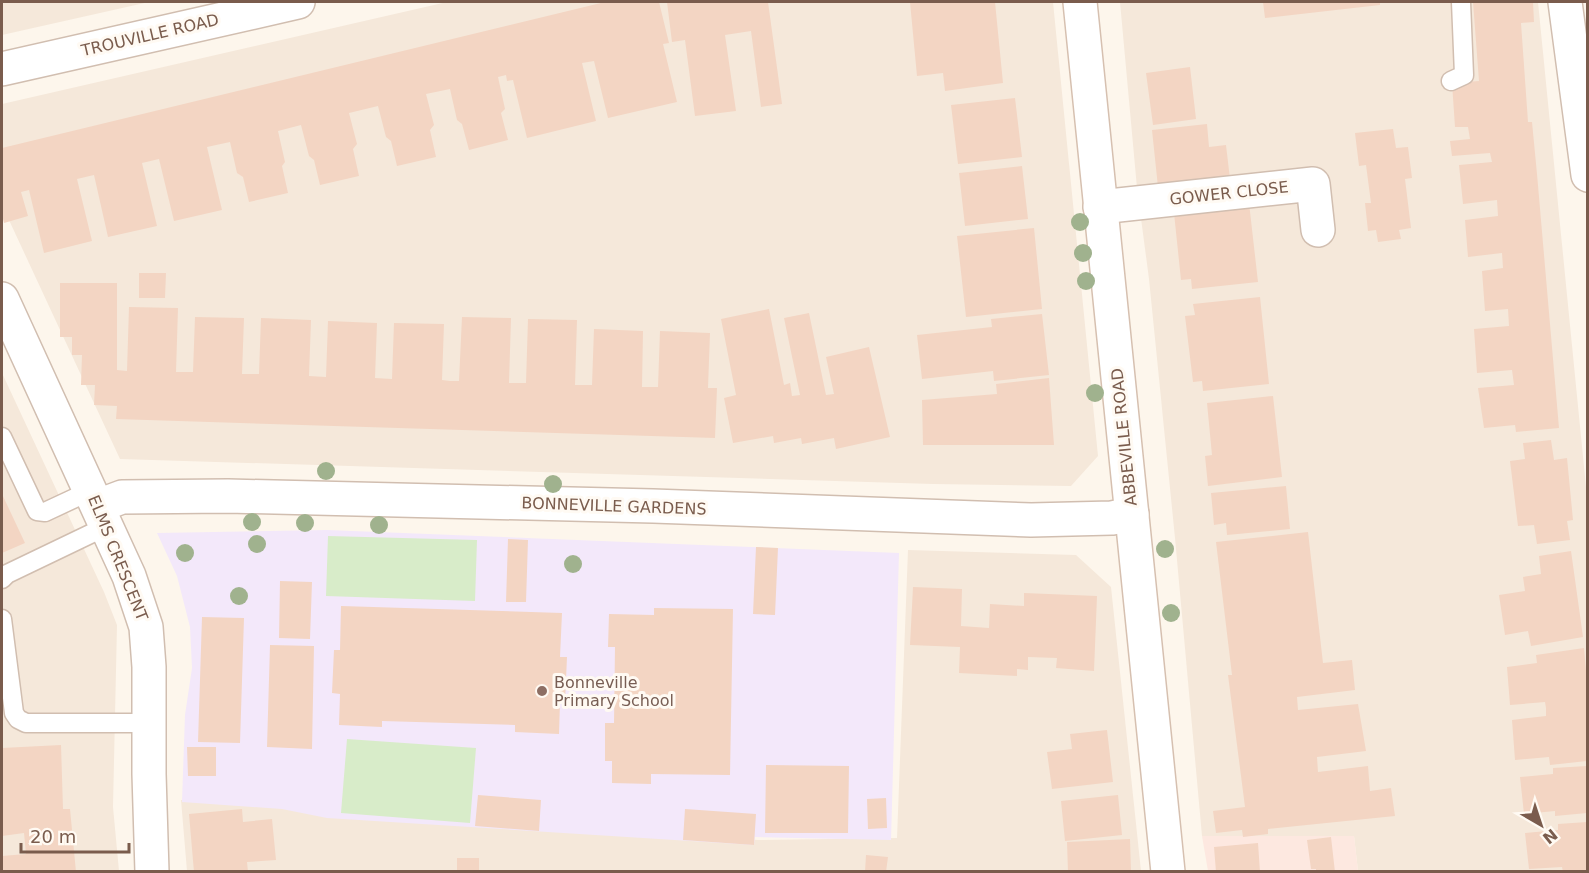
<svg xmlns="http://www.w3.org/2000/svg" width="1589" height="873" viewBox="0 0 1589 873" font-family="'DejaVu Sans',sans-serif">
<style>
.residential{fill:#f5e8da}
.commercial{fill:#fde8e0}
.education{fill:#f3e8fa}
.green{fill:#d8ecc9}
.building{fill:#f3d5c3}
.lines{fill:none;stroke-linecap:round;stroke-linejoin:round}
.lane-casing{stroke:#d1beb0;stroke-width:21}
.street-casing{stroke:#d1beb0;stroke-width:36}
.secondary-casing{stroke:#d6c0b0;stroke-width:36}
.lane{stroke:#fff;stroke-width:18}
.street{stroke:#fff;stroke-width:33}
.secondary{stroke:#fff;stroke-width:33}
.tree{fill:#a0b28e}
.education-dot{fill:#8d6e63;stroke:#fffaf3;stroke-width:2}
.labels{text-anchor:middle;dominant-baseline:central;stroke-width:6;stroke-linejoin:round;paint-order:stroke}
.street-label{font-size:16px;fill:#7a5c4d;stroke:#fffaf3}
.education-label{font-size:16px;fill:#785e54;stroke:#fffaf3;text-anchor:start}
</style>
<rect width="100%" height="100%" fill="#fdf6ec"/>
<path class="residential" d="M2 2H149L2 35Z
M447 2H1053L1098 456 1071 486 933 484 120 459 2 205V104Z
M1120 2H1538L1587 497V871H1358L1354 836H1202L1175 538 1149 279 1137 188Z
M2 373 104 592 117 625 113 807 119 871H2Z
M908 550 1076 555 1111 587 1141 871H187L181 800 758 840 897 838Z"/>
<path class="commercial" d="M1202 836H1354L1358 871H1208Z"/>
<path class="education" d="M327 530 899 553 891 840 755 837 754 845 327 818 282 809 182 802 185 715 192 668 190 627 177 576 157 533Z"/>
<path class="green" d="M328 536 477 540 475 601 326 596Z
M347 739 476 748 470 823 341 813Z"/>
<path class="building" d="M605 2H659L669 43 663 44 677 102 608 118 594 61 582 63 596 121 527 138 513 80 507 81 506 75 498 77 505 109 501 113 508 140 469 150 462 124 457 120 450 89 426 94 434 125 430 130 436 157 397 166 391 141 386 137 378 106 349 113 357 144 353 149 359 176 320 185 314 160 309 156 301 125 278 131 285 162 282 166 288 193 249 202 243 177 237 173 230 142 207 147 222 210 174 221 159 159 142 163 157 226 108 237 94 175 77 179 92 241 44 253 29 190 21 192 28 216 4 223 2 215V148Z
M667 2H768L782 104 761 107 751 31 725 35 736 111 695 116 685 40 672 42Z
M910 2H995L1003 83 945 91 943 73 917 76Z
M1263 2H1380V5L1265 18Z
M1473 2H1533L1534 22 1521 23 1528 122H1532L1537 174 1559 428 1516 432 1515 425 1484 428 1478 388 1514 385 1512 370 1477 373 1474 329 1509 326 1508 309 1485 311 1482 271 1503 268 1502 253 1468 257 1465 220 1498 216 1497 200 1463 204 1459 165 1492 162 1490 153 1452 156 1450 141 1470 139 1468 127H1455L1452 83 1479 81Z
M1190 67 1196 119 1153 125 1146 73Z
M1015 98 1022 157 958 164 951 105Z
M1207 124 1209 147 1226 145 1230 179 1158 187 1152 130Z
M1393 129 1396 148 1408 147 1412 178 1405 179 1411 228 1399 230 1401 239 1378 242 1376 230 1368 231 1365 203H1371L1366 165 1359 166 1355 133Z
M1022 166 1028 219 965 226 959 173Z
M1248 194 1258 282 1192 289 1191 279 1181 280 1174 213Z
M1034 228 1042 309 966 317 957 236Z
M139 273H166L165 298H139Z
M60 283H117V370L127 371 129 307 178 308 176 372H193L195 317 244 318 242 374H259L261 318 311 320 309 376 326 377 328 321 377 323 375 378 392 379 394 323 444 324 442 380 450 381H459L462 317 511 318 509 383H526L528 319 577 320 575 385H592L594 329 643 331 642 387H658L660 331 710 333 708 388H717L715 438 116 419 117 406 94 405 95 385H81L82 355H72V337H60Z
M1260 297 1269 384 1203 391 1202 381 1193 382 1185 316 1195 315 1193 304Z
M769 309 784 385 790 383 792 396 800 395 784 318 809 313 826 395 834 394 826 357 869 347 890 437 836 449 834 438 802 444 801 438 774 443 773 436 733 443 724 398 736 395 721 319Z
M1042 314 1049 375 994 381 993 371 922 379 917 335 992 327 991 319Z
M1049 378 1054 445H923L922 400 997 394 996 384Z
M1273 396 1282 477 1208 486 1205 456 1212 455 1207 403Z
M1551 440 1554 460 1567 458 1573 520 1567 521 1570 540 1537 544 1534 525 1518 526 1510 461 1525 459 1523 443Z
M1286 486 1290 529 1227 535 1226 523 1214 525 1211 493Z
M2 494 25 543 2 553Z
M1308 532 1323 663 1352 660 1355 690 1297 697 1298 710 1358 704 1366 751 1317 757 1318 772 1368 766 1370 791 1391 788 1395 816 1268 829V834L1243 837 1242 830 1216 833 1213 811 1245 807 1228 675H1232L1216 542Z
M508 539 528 540 526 602H506Z
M756 547 778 548 775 615 753 614Z
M1571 551 1583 637 1531 646 1528 631 1505 635 1499 595 1525 591 1523 577 1541 574 1539 556Z
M280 581 312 582 310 639 279 638Z
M913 587 962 589 961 626 989 628 990 604 1024 606V593L1097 596 1094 671 1056 668 1057 658 1028 657V670L1017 669V676L959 673 960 647 910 645Z
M341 606 562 613 560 657H567L565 702H560L559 734 515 732V725L382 721V727L339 725 340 694 332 693 334 650H340Z
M654 608 733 609 730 775 651 774V784L612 783V761H605V723H614L615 647H608L609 614 654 615Z
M202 617 244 618 240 743 198 742Z
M270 645 314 646 312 749 267 747Z
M1584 648 1587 682V761L1550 765 1549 757 1515 760 1512 720 1546 716V708L1545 702 1510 705 1507 667 1537 663 1536 655Z
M1107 730 1113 782 1052 789 1047 752 1072 749 1070 734Z
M61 745 63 809H70L76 872H2V856L26 854 24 833 2 836V748Z
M187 747H216V776H188Z
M766 765 849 766 848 833H765Z
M1587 766V813L1555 816V811L1524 814 1520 777 1553 774V768Z
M478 795 541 800 539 831 475 826Z
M1118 795 1122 835 1065 841 1061 801Z
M886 798 887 828 868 829 867 799Z
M242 809 243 822 272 819 276 860 247 862 248 872H194L189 814Z
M685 809 756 814 754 845 683 840Z
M1587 822V872H1563L1562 867 1529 869 1525 833 1558 830V824Z
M1331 837 1335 872H1316V869H1311L1307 840Z
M1130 839 1131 872H1068L1067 842Z
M1258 843 1260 872H1216L1214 847Z
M866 855 888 857 886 872H865Z
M457 858H479V872H457Z"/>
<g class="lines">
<g class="lane-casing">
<path id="lane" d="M1451 81 1464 75 1461 2
M2 437 37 511 45 512 90 491
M2 579 7 574 107 526
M2 619 14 713 18 719 26 723H148"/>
</g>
<g class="street-casing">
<path id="street" d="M1565 2 1588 175
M2 69 298 2
M1100 207 1313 184 1318 230
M2 299 129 576 146 627 149 667V774L152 872
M98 506 122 497 228 496 653 506 1031 520 1112 518 1132 514"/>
</g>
<g class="secondary-casing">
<path id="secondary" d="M1080 2 1168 872"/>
</g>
<use href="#lane" class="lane"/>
<use href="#street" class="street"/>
<use href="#secondary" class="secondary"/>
</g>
<g class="tree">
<circle cx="1080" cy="222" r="9"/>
<circle cx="1083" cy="253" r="9"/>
<circle cx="1086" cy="281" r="9"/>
<circle cx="1095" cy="393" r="9"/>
<circle cx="326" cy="471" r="9"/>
<circle cx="553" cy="484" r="9"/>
<circle cx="252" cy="522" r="9"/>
<circle cx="305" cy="523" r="9"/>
<circle cx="379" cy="525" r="9"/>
<circle cx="257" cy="544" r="9"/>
<circle cx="1165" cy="549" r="9"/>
<circle cx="185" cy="553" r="9"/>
<circle cx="573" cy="564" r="9"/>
<circle cx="239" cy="596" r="9"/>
<circle cx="1171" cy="613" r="9"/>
</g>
<circle class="education-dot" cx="542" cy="691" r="6"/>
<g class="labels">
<g class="street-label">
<text transform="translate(150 35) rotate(-13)">TROUVILLE ROAD</text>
<text transform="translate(1229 193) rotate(-6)">GOWER CLOSE</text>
<text transform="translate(1124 437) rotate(-96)">ABBEVILLE ROAD</text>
<text transform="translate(614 506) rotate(2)">BONNEVILLE GARDENS</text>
<text transform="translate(118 558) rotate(68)">ELMS CRESCENT</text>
</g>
<g class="education-label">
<text x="554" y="682">Bonneville<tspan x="554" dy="18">Primary School</tspan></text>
</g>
</g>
<rect width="1589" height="873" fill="none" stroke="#7a5c4d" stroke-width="6"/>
<g transform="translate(1541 825) rotate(141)" stroke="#fffaf3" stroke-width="4.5" paint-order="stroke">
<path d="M0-4.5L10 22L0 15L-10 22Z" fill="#7a5c4d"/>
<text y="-9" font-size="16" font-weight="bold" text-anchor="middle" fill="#7a5c4d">N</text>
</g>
<path d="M21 843v9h108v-9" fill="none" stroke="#7a5c4d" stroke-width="3"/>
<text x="30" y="843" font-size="18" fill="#7a5c4d" stroke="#fffaf3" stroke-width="4.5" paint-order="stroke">20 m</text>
</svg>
